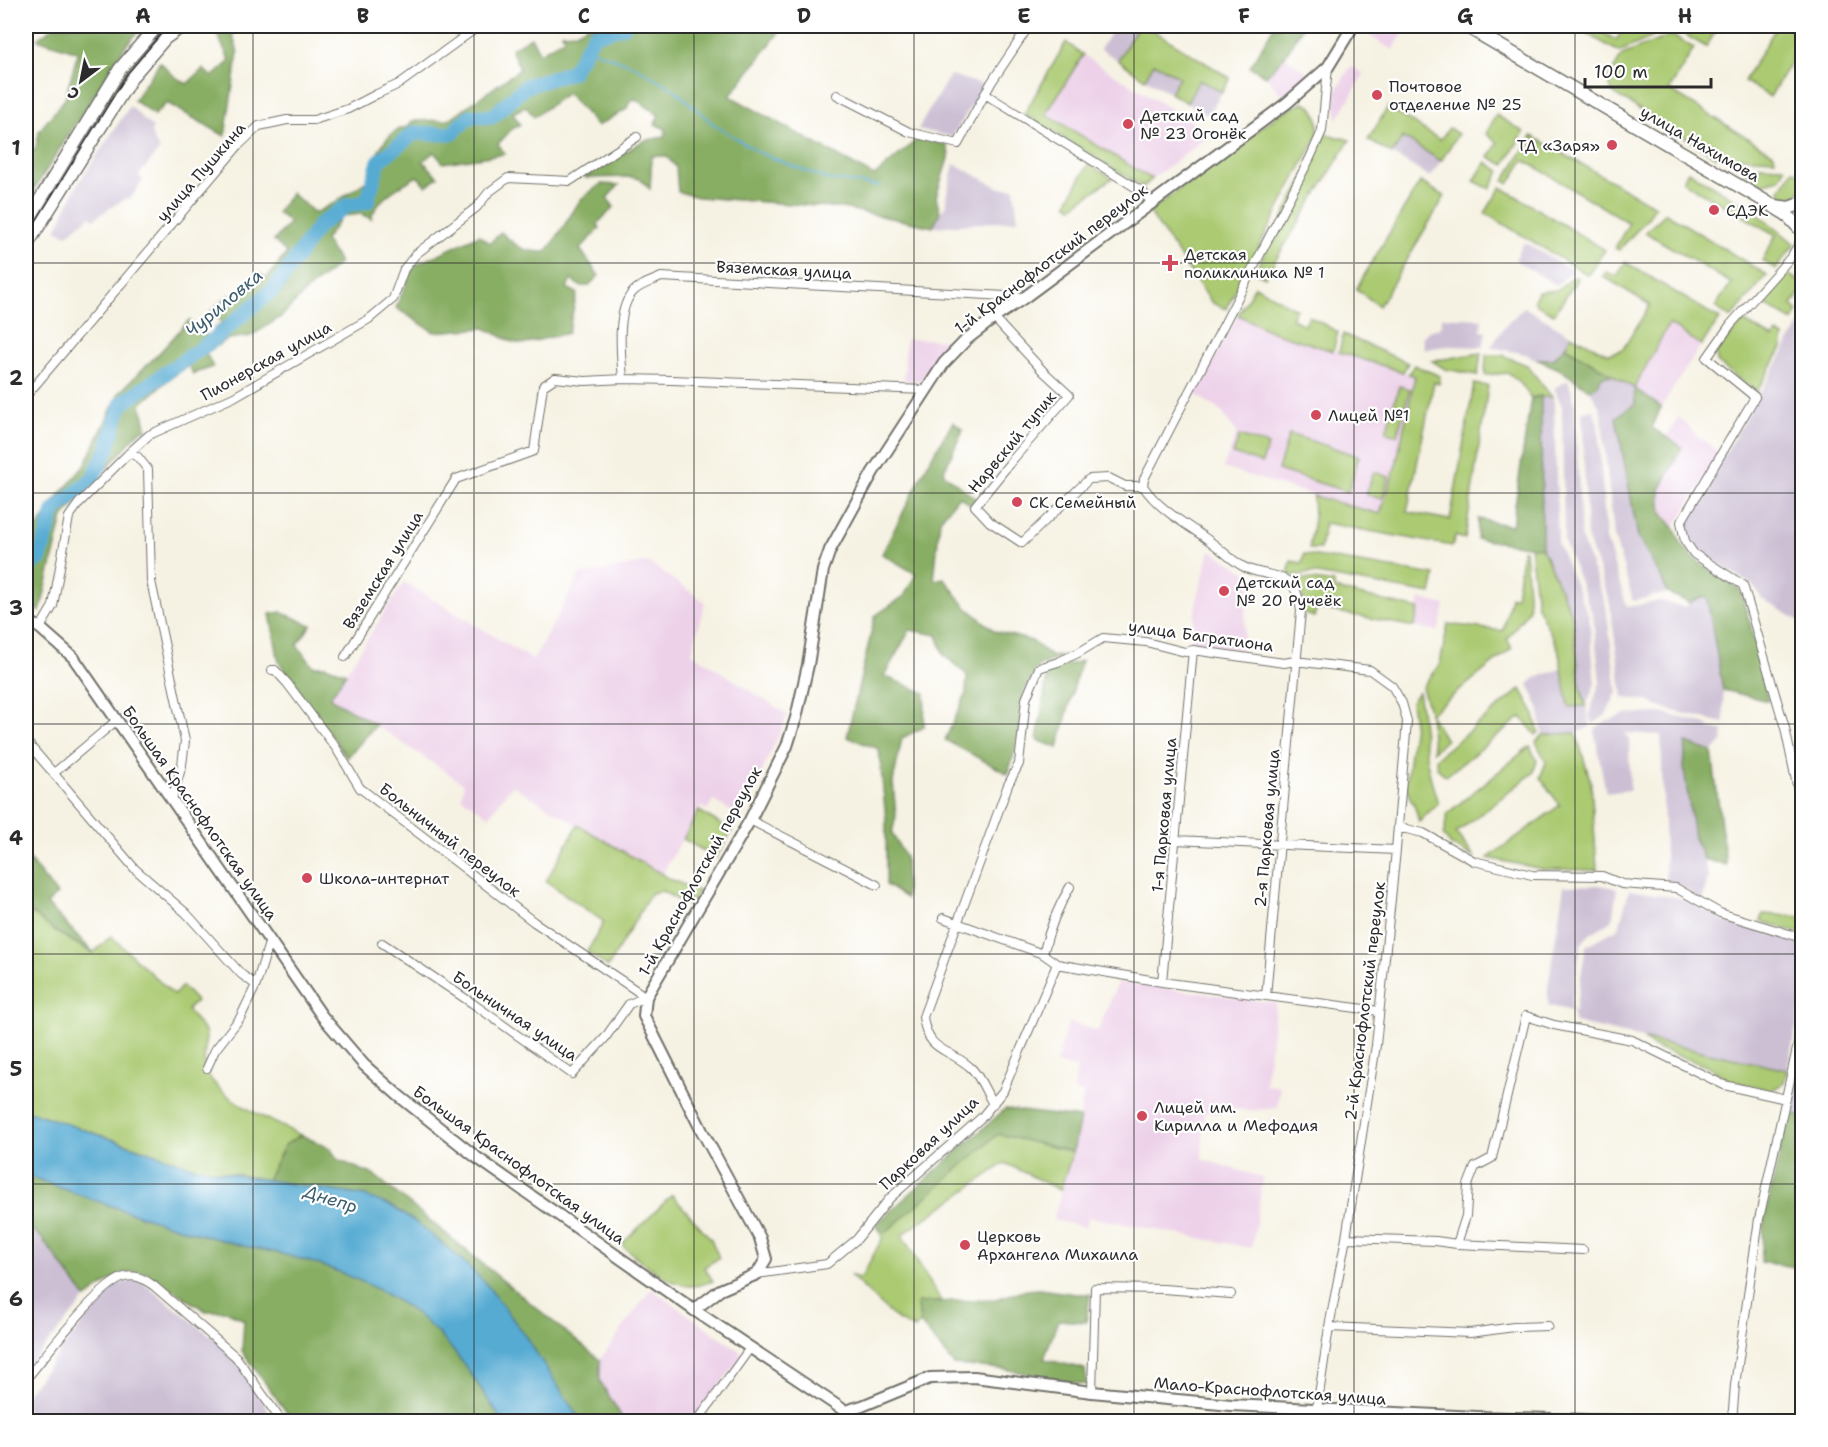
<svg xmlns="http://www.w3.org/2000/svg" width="1828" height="1447" viewBox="0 0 1828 1447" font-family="'Shantell Sans',sans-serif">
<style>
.built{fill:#edd1e9}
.industrial{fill:#ccbfd4}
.green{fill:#abca72;stroke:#6b7a4e;stroke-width:1.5}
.forest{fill:#88ae64;stroke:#5a6c48;stroke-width:1.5}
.water{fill:#57abd3;stroke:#416b7f;stroke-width:1.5}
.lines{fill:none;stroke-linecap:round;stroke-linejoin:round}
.stream{stroke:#57abd3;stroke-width:2}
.river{stroke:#57abd3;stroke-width:15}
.minor-casing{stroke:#72716b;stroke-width:10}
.tertiary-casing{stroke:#72716b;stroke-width:14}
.secondary-casing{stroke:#72716b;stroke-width:14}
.primary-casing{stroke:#72716b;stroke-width:15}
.minor{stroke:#fff;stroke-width:8}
.tertiary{stroke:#fff;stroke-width:10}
.secondary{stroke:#fff;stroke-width:10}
.primary{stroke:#fff;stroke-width:12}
.tram{stroke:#2b2b2b;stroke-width:1.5}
.grid{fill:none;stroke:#2b2b2b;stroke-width:1.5;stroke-opacity:0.55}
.poi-dot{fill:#d1495b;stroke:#fff;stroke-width:2}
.labels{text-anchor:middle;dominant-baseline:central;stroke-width:4.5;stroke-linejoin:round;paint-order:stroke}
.poi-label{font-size:16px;fill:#2b2b2b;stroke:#fff;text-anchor:start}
.street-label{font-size:16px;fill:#2b2b2b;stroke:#fff}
.water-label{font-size:18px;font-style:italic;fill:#3d5e6e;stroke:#fff}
.neatline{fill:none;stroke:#2b2b2b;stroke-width:2}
.grid-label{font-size:20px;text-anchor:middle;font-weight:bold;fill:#2b2b2b}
</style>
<rect width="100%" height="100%" fill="#fff"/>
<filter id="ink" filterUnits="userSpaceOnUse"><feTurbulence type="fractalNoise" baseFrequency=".0167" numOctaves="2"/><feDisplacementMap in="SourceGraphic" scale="12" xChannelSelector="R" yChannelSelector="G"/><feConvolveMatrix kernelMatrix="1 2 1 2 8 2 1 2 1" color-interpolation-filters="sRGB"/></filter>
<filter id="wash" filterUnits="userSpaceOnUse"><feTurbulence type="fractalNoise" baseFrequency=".008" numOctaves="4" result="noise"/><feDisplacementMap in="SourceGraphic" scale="24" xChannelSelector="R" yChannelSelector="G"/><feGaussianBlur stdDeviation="1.35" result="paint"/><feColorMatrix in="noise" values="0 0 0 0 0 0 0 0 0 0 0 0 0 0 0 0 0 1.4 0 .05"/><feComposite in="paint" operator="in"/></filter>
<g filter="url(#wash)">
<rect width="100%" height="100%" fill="#f6f2e3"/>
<path class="built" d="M1376 26H1407L1393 50 1370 36Z
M1083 55 1211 134 1152 179 1046 114Z
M1285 56 1310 75 1283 97 1266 76Z
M1351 66 1364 74 1337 120 1334 94Z
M1238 315 1270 331 1416 376 1396 465 1380 515 1223 468 1237 433 1221 411 1195 394Z
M1669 324 1701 345 1661 407 1634 388Z
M906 339 952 340 940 350 920 381 904 380Z
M1679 417 1695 434 1720 453 1674 528 1662 513 1660 490 1681 447 1665 438Z
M1210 550 1253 577 1246 605 1243 649 1191 645 1196 605Z
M648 562 705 602 692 653 788 715 741 817 713 800 707 810 701 807 661 876 512 785 489 816 461 797 464 784 376 725 330 698 404 582 533 660 580 575Z
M1420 599 1445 605 1438 631 1414 627Z
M1118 982 1276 1003 1265 1085 1280 1086 1277 1108 1247 1111 1223 1106 1222 1114 1204 1112 1202 1159 1263 1178 1252 1248 1089 1217 1085 1227 1053 1220 1073 1152 1084 1094 1074 1091 1077 1068 1056 1064 1068 1022 1098 1031Z
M651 1289 744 1354 692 1421H624L600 1381V1360Z"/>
<path class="industrial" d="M1115 26H1138L1118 60 1100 49Z
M1154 62 1179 77 1170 93 1145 79Z
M950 75 984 85 952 137 918 129Z
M1199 80 1222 92 1208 115 1187 103Z
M130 106 153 128 151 132 154 141 160 149 139 175 143 181 130 199 128 198 116 204 94 219 90 216 67 235 56 230 77 185Z
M1403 137 1441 161 1430 177 1392 154Z
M954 164 1000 188H1014L1018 220 933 227 940 212 946 206V197Z
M1524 242 1573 271 1556 285 1515 260Z
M1524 307 1571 335 1565 347 1553 359H1536L1525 354 1491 347 1504 327Z
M1442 317 1482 319 1481 331 1486 332 1483 347 1448 346 1424 349 1422 338 1428 331 1441 327Z
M1802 320V623L1761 598 1754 586 1698 552 1684 525Z
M1613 375 1634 388 1635 404 1616 418 1624 466 1667 593 1633 601 1614 536 1602 422 1600 408 1590 390 1599 384 1601 377Z
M1568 380 1575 404 1581 538 1606 606 1617 692 1606 715 1593 724 1589 716 1600 682 1593 616 1564 541 1562 406 1554 388Z
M1541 396 1552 397 1554 401 1558 544 1589 617 1595 684 1586 706 1590 727 1576 733 1543 735 1538 706 1528 684 1535 678 1561 669 1569 706H1586L1580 685 1573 618 1542 548Z
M1594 410 1598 424 1606 539 1627 607 1660 601 1684 607 1694 600 1707 596 1723 690 1724 723 1669 710 1648 701 1623 698 1610 604 1587 536 1582 411Z
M1661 713 1707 724 1710 729 1724 730 1722 742 1712 752 1687 743 1684 768 1694 838 1704 859 1708 877 1702 901 1681 886 1666 885 1661 735 1625 733 1629 739 1630 790 1606 793 1594 730 1606 721 1626 714Z
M1598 885 1617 888 1612 921 1588 935 1581 945 1571 1006 1572 1011H1575L1586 946 1619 928 1629 890 1680 898 1725 921 1802 944V998L1787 1070 1575 1023 1572 1011 1548 1005V986L1564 886Z
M1802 1051V1116L1789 1113Z
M26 1225 41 1237 86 1298 26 1369Z
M139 1280 233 1353 244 1368 274 1421 26 1422V1394L114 1284Z"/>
<path class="green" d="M1138 26H1146L1230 78 1222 92 1199 80 1187 103 1170 93 1179 77 1154 63 1145 79 1118 60Z
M1573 26H1591L1616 40 1626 26H1635L1653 37 1619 52Z
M1679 26H1719L1706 47 1677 30Z
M1777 26H1783L1802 37V42L1770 97 1744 81Z
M1671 35 1694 48 1669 90 1774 154 1775 159 1715 156 1613 93 1607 80 1622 55Z
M1066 42 1083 55 1046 114 1152 179 1143 187 1024 114Z
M1304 102C1318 107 1320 124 1317 137L1226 309 1212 303 1149 212 1281 113Z
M1388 107 1440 140 1449 128 1458 134 1441 161 1403 137 1392 154 1368 140Z
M1496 115 1524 132 1504 165 1489 157 1498 143 1486 134Z
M1326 134 1350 140 1265 277 1255 272Z
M1532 136 1655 206 1648 218 1619 250 1615 248 1629 223 1524 160 1509 184 1504 181Z
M1486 162 1500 171 1490 189 1474 181Z
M1088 164 1112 178 1072 207 1067 203Z
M1760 166 1783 167 1785 168 1779 179 1762 184 1744 172 1745 169Z
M1793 170 1802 174V190C1795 196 1787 200 1780 193V190Z
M1688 171 1757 213 1795 244 1776 269 1762 261 1776 235 1683 182Z
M1420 182 1445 196 1379 306 1356 289Z
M1501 187 1605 250 1588 275 1485 213Z
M1666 213 1767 275 1731 318 1715 307 1731 283 1645 232Z
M1625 262 1720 319 1701 345 1669 324 1634 388 1565 347 1571 335 1608 354 1623 349 1650 305 1603 276 1606 272 1617 276Z
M1786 273 1802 283V289L1792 305 1798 311 1793 321 1760 302Z
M1574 277 1578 278 1554 314 1537 305 1534 300 1538 292 1557 290Z
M1255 286 1296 309 1291 318 1304 325 1309 316 1338 332 1333 351 1270 331 1238 315Z
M1743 321 1773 338 1777 333 1784 337 1782 348 1756 393 1717 362 1716 352Z
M1343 334 1408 363 1403 372 1339 352Z
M1481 353 1478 375 1445 369 1432 361Z
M1486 355H1502L1527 365 1552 397 1531 398 1521 384 1509 373 1485 375Z
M1414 365 1440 376 1439 384 1434 382 1407 512 1450 520 1474 384 1488 386 1465 539 1455 536 1452 546 1325 523 1320 549H1309L1314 518 1313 496 1380 514 1396 465 1415 376 1408 374Z
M1399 386 1410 389 1397 435 1386 432Z
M1289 434 1359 456 1348 492 1278 470Z
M1239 436 1268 445 1262 463 1233 454Z
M1374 472 1389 477 1382 499 1366 494Z
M1530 546 1542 548 1573 618 1580 685 1586 706 1569 707 1558 648 1537 606Z
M1523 550H1525L1529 609 1507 639 1512 648 1430 714 1446 740 1433 751 1430 714 1422 687 1440 664 1448 624 1503 631 1511 597H1516Z
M1304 554 1435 575 1431 594 1311 573 1288 576 1291 561 1302 563Z
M1306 579 1334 583V589L1419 609 1414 627 1317 608 1314 617 1305 614 1302 591 1293 580Z
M1521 689 1532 709 1539 732 1536 735 1521 717 1446 776 1437 768 1436 758Z
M1418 692C1422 711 1423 729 1425 748 1427 767 1432 785 1438 803L1419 822 1414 804 1410 799 1406 784 1414 723 1411 702Z
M1576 733 1591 783 1597 870 1542 869 1488 858 1560 805 1540 778 1546 762 1536 742 1543 735Z
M1530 746 1537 761 1533 773 1456 833 1475 858 1451 845 1443 835 1448 813Z
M699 811 732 831 716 858 683 839Z
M578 825 670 879 699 891 689 906 662 891 651 893 608 967 587 952 604 922 546 881Z
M26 908 56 932 93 953 111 936 174 995 182 986 196 1001 187 1010 206 1033C206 1044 202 1061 206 1070 218 1100 274 1122 301 1135L285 1145 267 1180 191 1166 26 1110Z
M1763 914 1802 917V934L1761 921Z
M1645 1039 1787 1070 1784 1083 1772 1090 1731 1081 1709 1067 1652 1046Z
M998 1134 1073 1152 1060 1190 1005 1163 902 1235 941 1301 931 1303H918L920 1323 915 1329 897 1320 851 1276 861 1278 883 1237 875 1225 885 1232Z
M672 1195 711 1239 719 1258 704 1267 713 1281C706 1283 697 1287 690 1286 665 1284 641 1260 621 1245Z"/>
<path class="forest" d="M55 26H143L124 48 26 202V145L35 151 39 131 65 99 78 52 37 39Z
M213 26H230L238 53 225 136 167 103 154 115 134 100 160 62 175 77 187 84 203 69 212 77 230 61Z
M587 26H784L730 96 874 176 918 139 947 145 949 155 936 197 940 212 933 227 842 208 698 197 678 192 676 167 666 156H652L650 189 640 179 631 177 586 178 585 177 643 141 664 137 666 129 655 124 659 115C649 110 643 101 634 99L629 102 627 109 597 126 567 93 534 117 526 106 513 113 520 125 512 129 498 144 505 154 443 163 434 152 423 161 438 177 426 186 417 176C400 187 376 198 371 219L361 214 342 216 325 240 340 263 306 291 281 317 251 336 228 339 206 353 213 367 193 374 189 366 168 380 141 404 147 430 140 431 63 517 40 612 26 605V542L49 512 53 503 85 465 119 393 162 350 189 320 208 336 222 322 211 311 229 295 233 297 260 274 267 278 287 253 274 241 290 222 277 213 291 193 315 213 334 203 371 178C373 157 385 130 408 127L412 121 448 120 520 69 511 49 531 37 540 53 564 39 562 33 576 32Z
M1274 26H1303L1285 56 1266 76 1250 67Z
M601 184 619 185 607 198 614 207 597 224 600 228 580 249 599 276 588 286H580L571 280 567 288 577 293 568 333 523 344 512 342 485 328 434 332 396 308 414 266 479 235 490 243 501 232C517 247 523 252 546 252L553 243 581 199Z
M1565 347 1613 375 1601 377 1599 384 1590 390 1559 369 1536 359H1553Z
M1634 388 1661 407 1652 428 1682 447 1660 490 1662 513 1674 528 1682 545 1696 560 1740 590 1751 627 1768 701 1723 690 1707 597 1694 600 1690 603 1667 593 1662 579 1638 537 1616 417 1635 404Z
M1541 396 1542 548 1477 539 1478 519 1512 526 1531 398Z
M953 422 963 430 943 473 976 499 971 505 959 496 940 520 934 580 944 578 965 606 995 631 1032 641 1052 657 1066 655 1038 666 1023 693 1020 734 1008 774 945 740 966 694 967 675 944 655 937 635 910 630 884 676 925 693 924 727 902 738 893 782 896 816 892 833 905 857 906 898 886 885V820L879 749 847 737 875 616 904 596 916 574 882 554 928 463Z
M281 612 311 625 297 645 313 666H325L346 673 330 698 376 725 347 758 279 662 270 614Z
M1082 661 1077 675 1058 748 1037 740 1048 669Z
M1686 743 1712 752 1726 865 1704 859 1694 838 1684 768Z
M26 856 57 894 47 904 94 953 56 932 26 908Z
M1005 1109 1080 1118 1073 1152 998 1134 885 1233 875 1225Z
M1789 1113 1802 1116V1268L1761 1262 1764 1220Z
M301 1135 330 1148 338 1160 374 1175 600 1360V1381L624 1421H581L462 1260 418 1224 391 1206 267 1180 285 1145Z
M26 1175C92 1200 159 1224 229 1242 245 1247 261 1249 278 1253 327 1265 373 1282 414 1312 453 1342 476 1381 502 1421H337L331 1412 319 1411 293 1421 242 1351 244 1320 226 1311H206L146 1273 133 1272 120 1274 86 1298 41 1237 26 1225Z
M1039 1289 1076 1294H1090L1086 1322 1058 1320 1044 1359 1085 1369 1087 1385 1003 1369 954 1365 920 1323 918 1303 995 1299 1027 1290Z"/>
<path class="water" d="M26 1110 191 1166 237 1175 365 1196 391 1206 418 1224 462 1260 487 1285 524 1334 581 1421H502C476 1381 453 1342 414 1312 373 1282 327 1265 278 1253 261 1249 245 1247 229 1242 159 1224 92 1200 26 1175Z"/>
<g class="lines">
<path class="stream" d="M586 48 632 65 674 89 713 124 760 153 826 179 880 186"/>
<path class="river" d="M26 569 40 558 54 511 93 478 107 450 121 404 213 340 276 287 319 225 348 205 367 202 379 161 414 133 451 134 470 116 492 117 526 86 572 72 594 35 624 26"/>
</g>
</g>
<g filter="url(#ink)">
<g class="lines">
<g class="minor-casing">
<path id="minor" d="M985 94 1143 192 1152 203
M837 95 909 132 958 144 991 83 1029 26
M1802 239 1791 257 1731 324 1707 358 1755 397 1681 522 1685 541 1694 554 1743 585 1785 728 1802 809
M994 318 1043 371 1069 395 1014 458 975 506 990 522 1022 543 1089 479 1109 478 1125 486H1143
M623 379C621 355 615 307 635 290 642 284 653 281 661 277L1024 297
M26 396 238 146 259 126 287 120H314L348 109 377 94 399 84 479 26
M40 628 53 606 69 517 79 503 129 453
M345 657 456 479 534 451 543 386 555 378 585 381 623 379 672 380 925 390
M272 670H275L287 683 336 748 360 788 534 922 646 997
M26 741 135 869 186 913 241 974 256 985
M54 773 117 720
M172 799 182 765 185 741 151 581 148 470 138 457 129 453 149 435 234 397 369 319 393 299 404 269 416 254 477 207 489 192 508 178 570 181 637 137
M750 820 877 885
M1398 827 1423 833 1474 861 1532 875 1602 876 1622 884 1676 888 1720 913 1802 938
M1175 840 1396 850
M943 918 1043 954 1057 964
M382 943 472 1003 572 1074 605 1038 629 1004 646 997
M1043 954C1049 930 1057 908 1070 887
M1162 982 1193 650
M1266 996 1301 611C1299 599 1297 585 1284 579 1272 573 1257 574 1244 567 1232 561 1222 550 1211 542 1187 524 1160 511 1143 486L1144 479 1310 158 1322 131 1328 67
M207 1068 215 1050 240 1018 256 985 270 940
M993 1104C986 1093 980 1075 970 1067 947 1047 928 1053 923 1017L1008 785 1019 764 1026 699 1039 668 1058 662 1078 653 1103 638 1146 642 1185 652 1193 650 1284 663 1295 661 1370 670 1392 686 1402 703 1407 721 1396 850 1376 1045 1346 1238 1329 1327 1315 1422
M1346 1238 1436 1241 1457 1244 1466 1216 1468 1185 1475 1167 1492 1158 1526 1016 1554 1025 1632 1040 1724 1085 1786 1099
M1457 1244 1583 1250
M757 1274 827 1264 857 1239 890 1198 982 1117 1003 1091 1057 964 1162 982 1379 1011
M1329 1327 1470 1333 1514 1327 1548 1326
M26 1379C45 1357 99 1283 125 1277 137 1274 145 1280 154 1286L236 1357 282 1422
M1092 1392 1095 1288 1163 1289 1231 1294
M845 1411 855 1422
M708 1422 701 1416 750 1348
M1732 1422 1735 1385 1759 1219 1802 1026"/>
</g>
<g class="tertiary-casing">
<path id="tertiary" d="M694 1310 720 1290 757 1274 766 1259 760 1238 702 1131 644 1016 646 997 750 820 787 746 796 718 808 665 823 570 830 550 873 472 944 363 967 339 994 318 1025 297 1287 103 1328 67 1353 26
M845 1411 862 1406 930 1378 974 1377 1092 1392 1231 1405 1477 1417 1661 1422"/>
</g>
<g class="secondary-casing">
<path id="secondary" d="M26 620 40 628 73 657 322 1016 364 1065 399 1096 476 1157 694 1310 845 1411"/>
</g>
<g class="primary-casing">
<path id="primary" d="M1466 26 1763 200 1786 214 1799 228
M1775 206 1789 208 1802 203
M26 223 120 69 157 26
M26 246 133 75 165 38 182 26"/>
</g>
<use href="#minor" class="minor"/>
<use href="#tertiary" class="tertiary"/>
<use href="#secondary" class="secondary"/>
<use href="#primary" class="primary"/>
<path class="tram" d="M26 237 128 73 161 34 174 26"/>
</g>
</g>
<path class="grid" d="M253 26V1422M474 26V1422M694 26V1422M914 26V1422M1134 26V1422M1354 26V1422M1575 26V1422M26 263H1802M26 493H1802M26 724H1802M26 954H1802M26 1184H1802"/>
<g class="poi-dot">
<circle cx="1377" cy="95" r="6"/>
<circle cx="1128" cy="124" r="6"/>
<circle cx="1612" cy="145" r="6"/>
<circle cx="1714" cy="210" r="6"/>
<path d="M1167 254h6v6h6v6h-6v6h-6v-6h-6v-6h6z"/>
<circle cx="1316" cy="415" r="6"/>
<circle cx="1017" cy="502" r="6"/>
<circle cx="1224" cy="591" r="6"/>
<circle cx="307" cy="878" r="6"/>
<circle cx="1142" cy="1116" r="6"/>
<circle cx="965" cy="1245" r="6"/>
</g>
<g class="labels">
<g class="poi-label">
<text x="1389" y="86">Почтовое<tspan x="1389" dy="18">отделение № 25</tspan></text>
<text x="1140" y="115">Детский сад<tspan x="1140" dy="18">№ 23 Огонёк</tspan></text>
<text x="1600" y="145" text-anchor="end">ТД «Заря»</text>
<text x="1726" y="210">СДЭК</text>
<text x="1184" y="254">Детская<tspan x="1184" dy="18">поликлиника № 1</tspan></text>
<text x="1328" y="415">Лицей №1</text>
<text x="1029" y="502">СК Семейный</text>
<text x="1236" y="582">Детский сад<tspan x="1236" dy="18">№ 20 Ручеёк</tspan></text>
<text x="319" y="878">Школа-интернат</text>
<text x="1154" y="1107">Лицей им.<tspan x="1154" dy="18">Кирилла и Мефодия</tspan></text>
<text x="977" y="1236">Церковь<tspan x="977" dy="18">Архангела Михаила</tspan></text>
</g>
<g class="street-label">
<text transform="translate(1700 144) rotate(30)">улица Нахимова</text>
<text transform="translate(201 172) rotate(-49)">улица Пушкина</text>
<text transform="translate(1051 259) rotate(-37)">1-й Краснофлотский переулок</text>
<text transform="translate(784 270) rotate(3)">Вяземская улица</text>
<text transform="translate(266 361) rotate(-29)">Пионерская улица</text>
<text transform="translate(1012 442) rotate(-50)">Нарвский тупик</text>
<text transform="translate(383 570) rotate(-58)">Вяземская улица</text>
<text transform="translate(1201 636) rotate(8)">улица Багратиона</text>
<text transform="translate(200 813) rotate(55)">Большая Краснофлотская улица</text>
<text transform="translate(1164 815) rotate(-85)">1-я Парковая улица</text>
<text transform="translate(1267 828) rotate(-85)">2-я Парковая улица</text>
<text transform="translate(450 840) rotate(38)">Больничный переулок</text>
<text transform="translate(700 871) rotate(-61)">1-й Краснофлотский переулок</text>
<text transform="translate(1365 1001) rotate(-83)">2-й Краснофлотский переулок</text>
<text transform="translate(515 1016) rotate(34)">Больничная улица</text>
<text transform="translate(929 1143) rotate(-43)">Парковая улица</text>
<text transform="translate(519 1165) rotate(36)">Большая Краснофлотская улица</text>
<text transform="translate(1270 1391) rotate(4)">Мало-Краснофлотская улица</text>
</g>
<g class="water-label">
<text transform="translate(224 303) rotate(-40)">Чуриловка</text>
<text transform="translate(331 1199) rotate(18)">Днепр</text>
</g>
</g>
<rect width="1828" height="1447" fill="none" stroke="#fff" stroke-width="66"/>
<g transform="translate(81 81) rotate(212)" stroke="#ffffff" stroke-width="4.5" paint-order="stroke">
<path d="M0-4.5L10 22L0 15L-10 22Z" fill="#2b2b2b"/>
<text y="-9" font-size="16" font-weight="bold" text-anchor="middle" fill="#2b2b2b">С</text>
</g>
<path d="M1585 78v9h126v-9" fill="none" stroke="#2b2b2b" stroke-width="3"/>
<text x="1594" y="78" font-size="18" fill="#2b2b2b" stroke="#ffffff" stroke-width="4.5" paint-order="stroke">100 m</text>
<rect x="33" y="33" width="1762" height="1381" class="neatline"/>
<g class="grid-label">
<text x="143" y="23">A</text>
<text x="363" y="23">B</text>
<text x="584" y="23">C</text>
<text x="804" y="23">D</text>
<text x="1024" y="23">E</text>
<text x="1244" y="23">F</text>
<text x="1465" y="23">G</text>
<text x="1685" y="23">H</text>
<text x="16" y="155">1</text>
<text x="16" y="385">2</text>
<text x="16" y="615">3</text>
<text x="16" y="845">4</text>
<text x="16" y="1076">5</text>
<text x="16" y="1306">6</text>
</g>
</svg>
